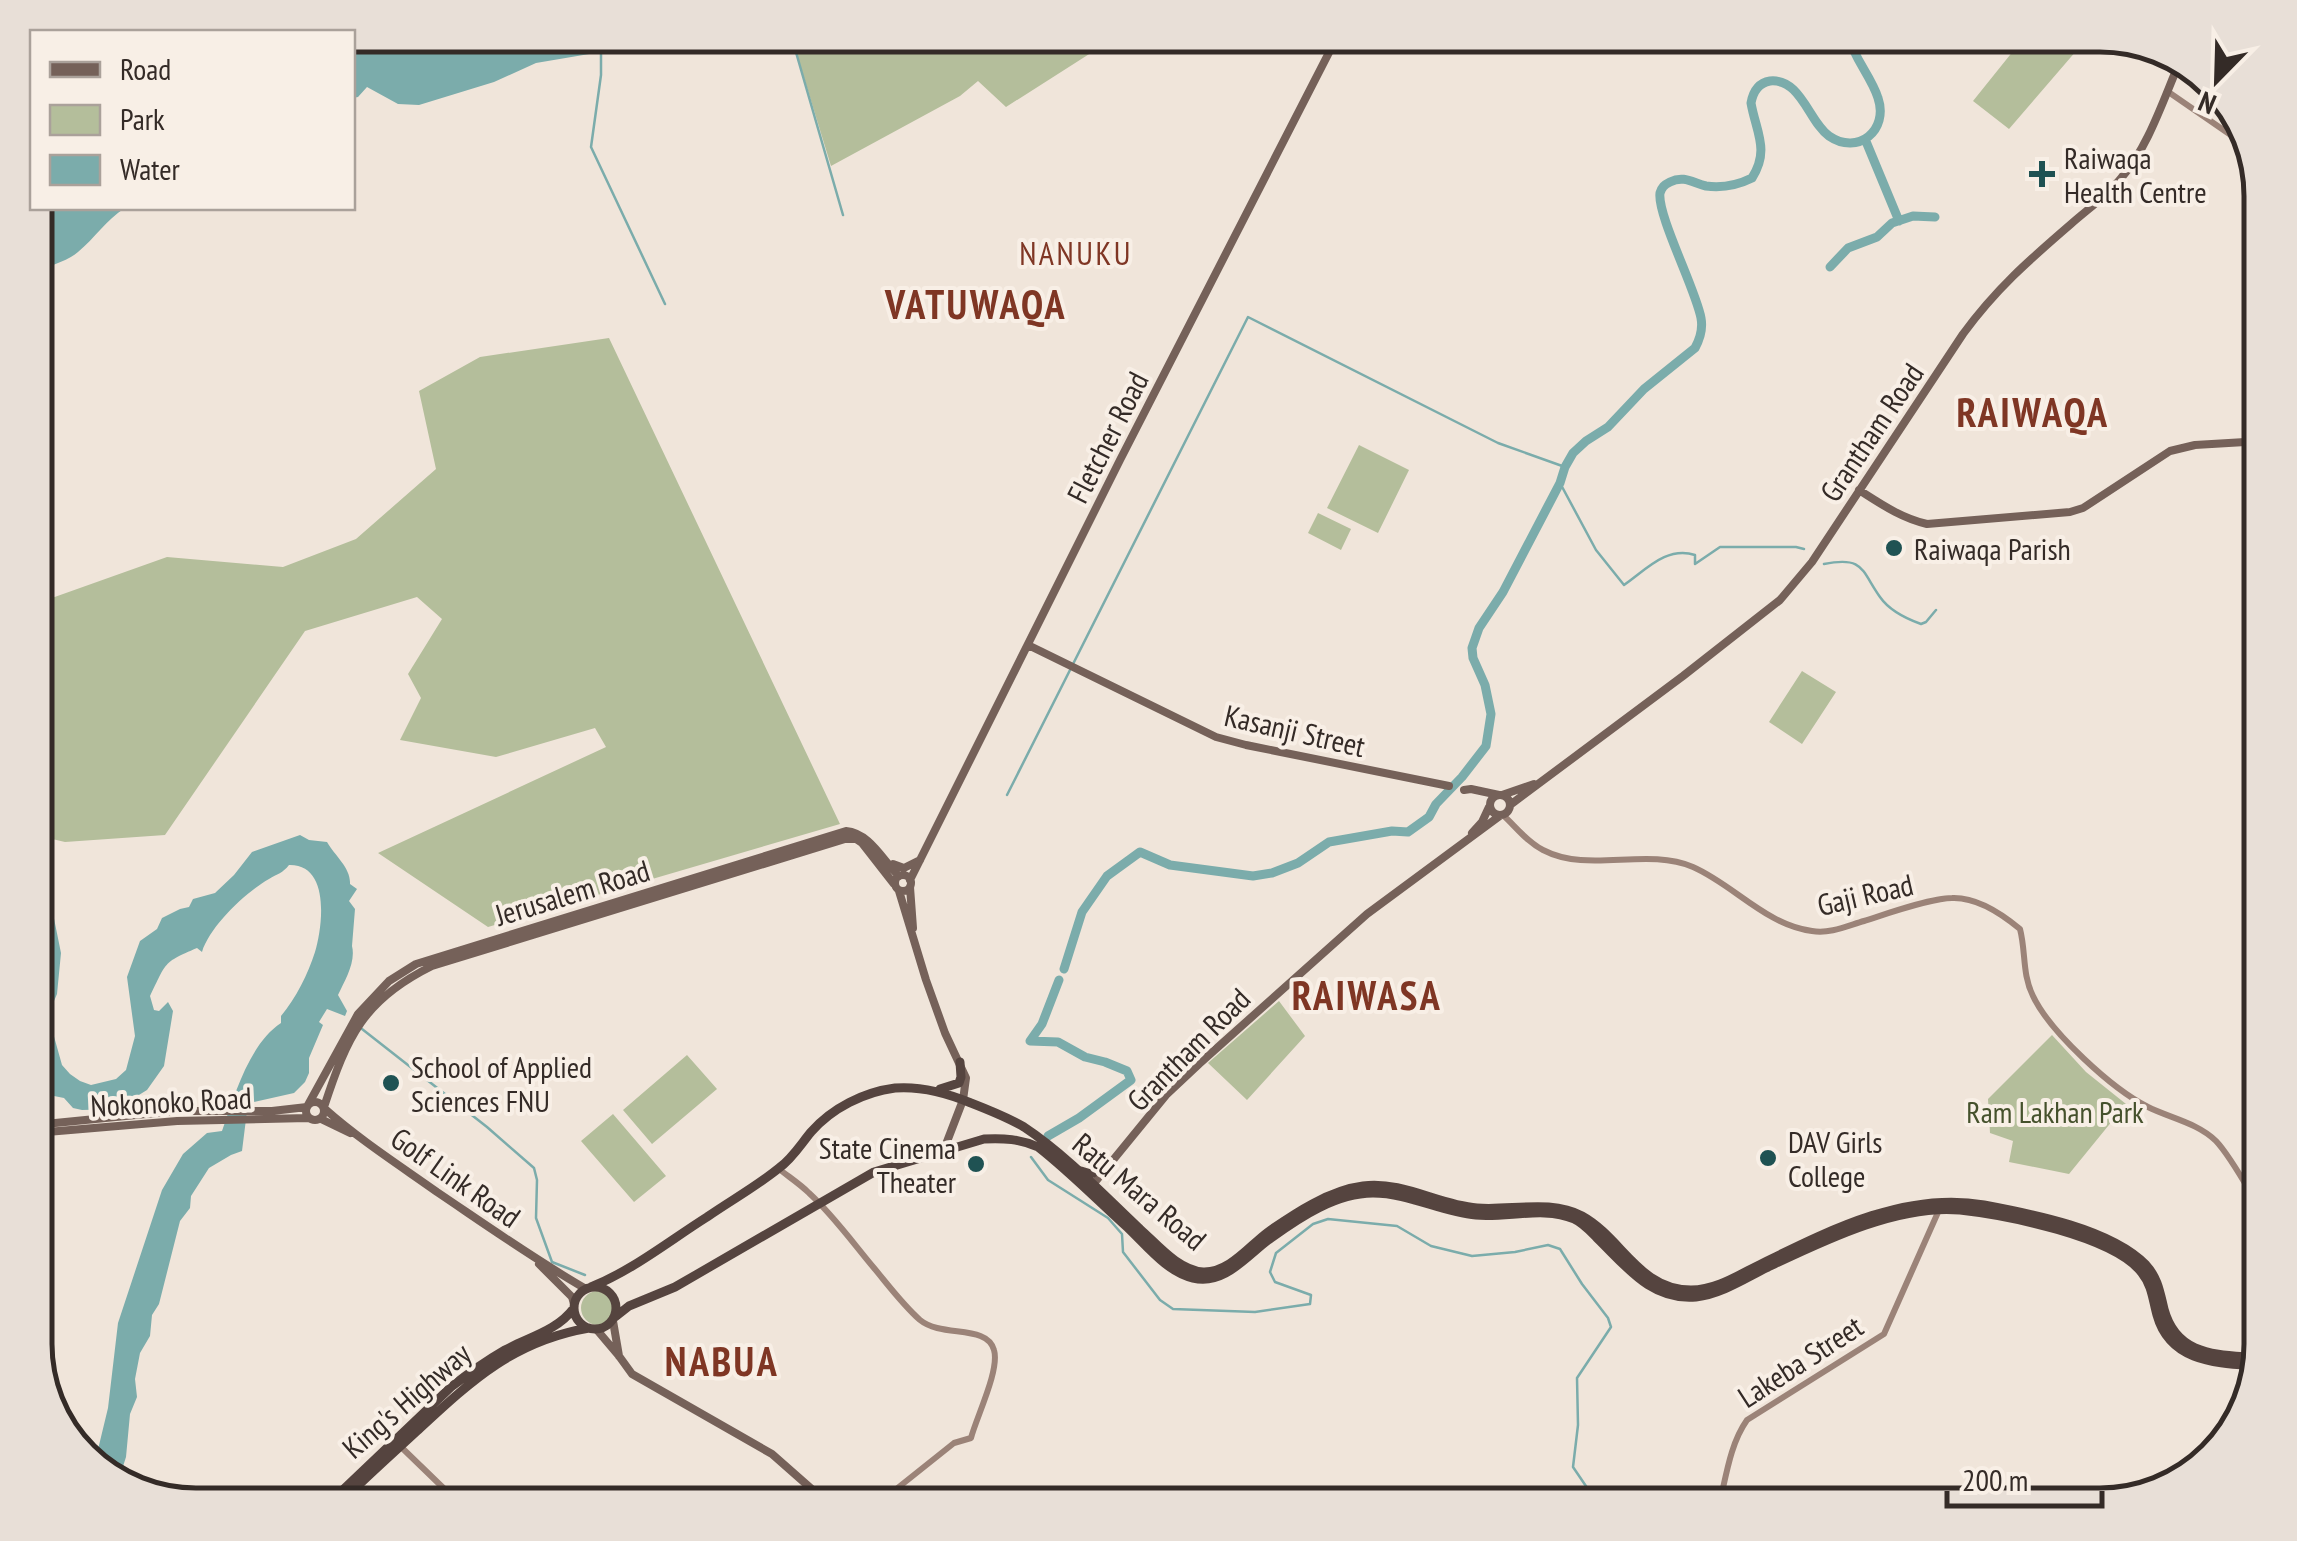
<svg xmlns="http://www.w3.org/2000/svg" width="2297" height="1541" viewBox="0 0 2297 1541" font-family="'PT Sans Narrow',sans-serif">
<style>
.green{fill:#b4be9b}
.water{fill:#7bacab}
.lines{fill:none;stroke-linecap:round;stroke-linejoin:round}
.stream{stroke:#7bacab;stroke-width:2.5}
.river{stroke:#7bacab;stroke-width:9}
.secondary{stroke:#9b8378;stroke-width:6}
.primary{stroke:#756159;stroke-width:8}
.highway{stroke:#55443f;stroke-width:9}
.poi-dot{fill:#1f5253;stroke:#f8efe6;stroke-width:4}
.labels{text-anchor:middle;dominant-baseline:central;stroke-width:8;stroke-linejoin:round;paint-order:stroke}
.poi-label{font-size:30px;fill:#342b27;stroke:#f8efe6;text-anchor:start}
.street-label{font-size:30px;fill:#342b27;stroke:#f8efe6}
.park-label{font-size:30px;fill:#45512c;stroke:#f8efe6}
.neighbourhood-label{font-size:32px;letter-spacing:2.5px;fill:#7f3624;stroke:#f8efe6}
.district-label{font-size:40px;font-weight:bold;letter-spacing:2.5px;fill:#7f3624;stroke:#f8efe6}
.rim{fill:none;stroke:#342b27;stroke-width:5}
</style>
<rect width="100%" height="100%" fill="#f0e5da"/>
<path class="green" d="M791 35H1119L1006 107 978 81 960 96 831 166Z
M2026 35H2058L2077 50 2009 129 1973 101Z
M609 338 840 824 488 927 378 853 606 747 595 728 496 757 400 740 421 698 408 674 442 619 417 597 305 631 165 835 65 842 35 835V604L167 557 283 567 356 539 436 469 419 391 480 357Z
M1359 445 1409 470 1378 533 1327 508Z
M1318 513 1351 529 1341 550 1308 533Z
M1802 671 1836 692 1802 744 1769 722Z
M1279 1001 1305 1036 1247 1100 1208 1063Z
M2052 1035 2086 1072 2126 1104 2069 1174 2009 1162 2013 1141 1990 1133 1988 1099Z
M687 1055 717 1089 652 1144 623 1110Z
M613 1114 666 1176 634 1202 581 1141Z
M581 1308a17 17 0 1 1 34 0a17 17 0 1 1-34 0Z"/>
<path class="water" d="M353 35H606L601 52 536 63 494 82 419 105 398 104 367 87 358 97 353 98Z
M35 208H125C106 220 95 238 78 252 66 263 47 264 35 276Z
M300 835 309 840 327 842C335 856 351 868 350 884L357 889 349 901 355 909 352 946C356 962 345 980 338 995L347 1011 345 1016 327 1009 319 1022 323 1025 309 1058V1073L305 1082 294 1093 254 1102 247 1111 242 1151 231 1155 209 1168 191 1196 190 1208 180 1221 159 1304 152 1315 150 1336 140 1353 135 1379 137 1397 130 1414 126 1457 118 1482 106 1479 94 1466 108 1408 118 1323 162 1190 183 1154 207 1133 222 1131C234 1097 249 1044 281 1023V1016C296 998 308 974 315 952 323 925 330 864 289 865 283 873 277 874 269 879 246 892 210 926 202 952L197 948C162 963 167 962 150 996L154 1010 159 1011 168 1002 173 1011 164 1066 147 1090 116 1109 82 1110 73 1108 64 1098 49 1095 35 1084V872L39 884 49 894 61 953 57 994 48 1015 62 1065 70 1074 80 1081 91 1085 116 1079 126 1070 135 1036 127 977 140 941 157 929 162 918 180 909 189 907 193 899 215 893 234 875 252 852Z"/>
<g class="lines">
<path class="stream" d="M791 35 843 215
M601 52V75L591 147 665 304
M1560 483 1596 550 1624 585C1646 570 1666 546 1695 555V564L1720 547H1796L1804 549
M1824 564C1864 556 1861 570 1880 597 1889 610 1907 619 1921 624L1926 622 1936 610
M1007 795 1248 317 1498 443 1565 467
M362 1029 487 1127 534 1168 537 1180 536 1218 552 1262 585 1275
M1031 1157 1048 1180 1108 1218 1122 1234 1123 1252 1160 1300 1173 1309 1255 1312 1310 1304 1311 1295 1275 1282 1270 1272 1276 1253 1313 1224 1328 1219 1397 1226 1431 1246 1472 1256 1515 1252 1548 1245 1560 1249 1582 1284 1608 1318 1611 1327 1577 1378 1578 1425 1573 1467 1592 1495 1586 1506"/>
<path class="river" d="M1865 139 1899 221
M1830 267 1848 248 1877 237 1892 223 1913 216 1935 217
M1064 969 1082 912 1107 876 1140 852 1170 865 1253 876 1272 873 1298 863 1329 842 1392 831 1408 832 1429 817 1436 804 1462 777 1486 746 1491 714 1485 685 1473 658 1472 648 1479 628 1503 592 1560 483 1565 467 1573 453 1586 441 1608 427 1644 389 1695 348C1700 339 1703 329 1701 318 1696 290 1657 215 1660 193 1662 187 1664 185 1670 182 1684 175 1693 183 1706 186 1722 188 1738 185 1752 178 1770 150 1756 132 1751 103 1753 92 1758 83 1770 81 1801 78 1809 122 1829 136 1858 156 1889 130 1878 98 1871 76 1854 59 1848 35
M1048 1136 1079 1118 1131 1080 1127 1071 1105 1062 1085 1057 1058 1042 1030 1041 1042 1024 1059 980"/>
<path class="secondary" d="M2167 91 2251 149
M1503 815C1516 827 1527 842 1543 850 1589 874 1645 847 1693 867 1734 885 1766 925 1812 931 1830 934 1847 926 1864 921 1886 914 1931 898 1952 898 1977 897 2002 914 2020 929 2026 952 2022 974 2033 996 2050 1032 2112 1089 2148 1107 2170 1118 2198 1123 2216 1141 2232 1158 2249 1191 2262 1212
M779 1169C789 1177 800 1184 809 1193 833 1215 853 1243 874 1268 889 1286 903 1305 920 1320 942 1338 987 1324 994 1350 1000 1370 976 1418 971 1438L954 1443 875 1506
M399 1445 462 1506
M1719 1506C1726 1477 1730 1444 1747 1420L1884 1334 1939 1210"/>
<path class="primary" d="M1859 490C1881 504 1901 518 1927 524L2070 512 2083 508 2170 451 2195 445 2262 441
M1028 645 1216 737 1246 745 1449 786
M1464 790 1471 789 1499 795
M1490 805a10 10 0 1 1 20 0a10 10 0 1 1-20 0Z
M1502 795 1534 784
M1510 805 1683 676 1780 600 1812 562 1963 334C1996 289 2028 261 2071 224 2088 209 2108 195 2122 177 2149 146 2164 97 2181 59
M1472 833 1482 822 1489 807
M893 864 904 868 920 860
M895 883a8 8 0 1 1 16 0a8 8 0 1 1-16 0Z
M910 880 1120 460 1338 35
M910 887 913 928
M899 891 926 980 945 1033 966 1078 963 1100 943 1152
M306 1111a9 9 0 1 1 18 0a9 9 0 1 1-18 0Z
M308 1105 358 1014 389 981 416 964 846 831C870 833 883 861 899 876
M324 1107C347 1037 363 1000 432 966L845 839H856L862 843 894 884
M325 1109C360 1140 399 1165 437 1192 486 1225 534 1259 586 1289
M321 1119 350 1133
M35 1125 176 1111H272L307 1107
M35 1133 177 1121 308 1118
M1091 1187 1167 1094 1199 1064 1367 914 1501 815
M539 1264 572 1297 574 1304
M613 1321 619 1356
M597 1330 619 1356 632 1374 772 1454 831 1506"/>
<path class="highway" d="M940 1089 959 1083 961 1077 960 1062
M1081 1171 1091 1174 1108 1166
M574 1308a21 21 0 1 1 42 0a21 21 0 1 1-42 0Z
M591 1287C633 1270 669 1241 707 1217 730 1201 757 1186 779 1168 792 1159 801 1144 811 1132 832 1108 864 1092 895 1088 921 1086 947 1093 971 1103 989 1110 1007 1117 1024 1127 1065 1154 1104 1195 1140 1229 1158 1245 1178 1270 1203 1272 1229 1273 1249 1246 1268 1232 1295 1213 1330 1190 1363 1186 1404 1181 1438 1205 1477 1208 1510 1211 1551 1199 1582 1216 1622 1238 1639 1290 1691 1290 1717 1290 1740 1274 1763 1263 1830 1230 1907 1191 1984 1205 2032 1214 2111 1229 2146 1265 2158 1278 2160 1293 2164 1309 2177 1357 2218 1354 2258 1358
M615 1317 629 1306 675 1287 874 1172 984 1139C1004 1138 1020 1139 1038 1147 1070 1172 1098 1201 1128 1228 1147 1246 1167 1272 1193 1278 1225 1286 1248 1254 1271 1238 1300 1217 1336 1193 1373 1193 1409 1193 1441 1212 1476 1215 1507 1218 1545 1206 1574 1219 1583 1223 1590 1231 1597 1238 1626 1266 1651 1301 1696 1297 1721 1294 1744 1279 1766 1268 1821 1242 1897 1204 1960 1210 2005 1215 2114 1236 2142 1273 2152 1285 2153 1301 2157 1315 2170 1362 2216 1363 2256 1366
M326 1506 451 1387C469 1373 486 1361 505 1350 529 1337 557 1331 574 1308
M337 1506C363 1480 390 1456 417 1431 471 1381 513 1341 589 1328"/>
</g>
<g class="poi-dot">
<path d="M2037 159h10v10h10v10h-10v10h-10v-10h-10v-10h10z"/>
<circle cx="1894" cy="548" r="10"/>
<circle cx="391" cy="1083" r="10"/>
<circle cx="1768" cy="1158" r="10"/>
<circle cx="976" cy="1164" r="10"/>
</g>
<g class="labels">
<g class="poi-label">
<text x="2064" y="157">Raiwaqa<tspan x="2064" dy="34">Health Centre</tspan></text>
<text x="1914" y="548">Raiwaqa Parish</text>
<text x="411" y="1066">School of Applied<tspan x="411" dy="34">Sciences FNU</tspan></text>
<text x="1788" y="1141">DAV Girls<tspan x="1788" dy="34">College</tspan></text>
<text x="956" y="1147" text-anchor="end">State Cinema<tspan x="956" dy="34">Theater</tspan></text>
</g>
<g class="street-label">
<text transform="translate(1871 432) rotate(-56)">Grantham Road</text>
<text transform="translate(1107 437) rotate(-63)">Fletcher Road</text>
<text transform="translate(1295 730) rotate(13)">Kasanji Street</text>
<text transform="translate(572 892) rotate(-17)">Jerusalem Road</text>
<text transform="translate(1865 894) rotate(-13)">Gaji Road</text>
<text transform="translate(1188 1049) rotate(-45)">Grantham Road</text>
<text transform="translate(171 1101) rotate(-3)">Nokonoko Road</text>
<text transform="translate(456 1177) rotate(35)">Golf Link Road</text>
<text transform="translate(1140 1191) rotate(40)">Ratu Mara Road</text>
<text transform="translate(1800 1361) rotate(-33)">Lakeba Street</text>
<text transform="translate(406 1400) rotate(-41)">King's Highway</text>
</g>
<g class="park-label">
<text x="2055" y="1111">Ram Lakhan Park</text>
</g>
<g class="neighbourhood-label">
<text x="1076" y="253">NANUKU</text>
</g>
<g class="district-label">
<text x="976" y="304">VATUWAQA</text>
<text x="2033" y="412">RAIWAQA</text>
<text x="1367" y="995">RAIWASA</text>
<text x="722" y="1361">NABUA</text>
</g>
</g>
<path d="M0 0H2297V1541H0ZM196 52H2100A144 144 0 0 1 2244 196V1344A144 144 0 0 1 2100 1488H196A144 144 0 0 1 52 1344V196A144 144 0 0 1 196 52Z" fill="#e8dfd7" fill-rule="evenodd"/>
<path class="rim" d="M196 52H2100A144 144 0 0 1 2244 196V1344A144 144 0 0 1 2100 1488H196A144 144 0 0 1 52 1344V196A144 144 0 0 1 196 52Z"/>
<rect x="30" y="30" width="325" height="180" fill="#f8efe6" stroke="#aaa19a" stroke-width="2.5"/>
<rect x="50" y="62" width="50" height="15" fill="#756159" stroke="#aaa19a" stroke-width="2.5"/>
<text x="120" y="80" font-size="30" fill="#342b27">Road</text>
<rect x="50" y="105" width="50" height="30" fill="#b4be9b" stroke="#aaa19a" stroke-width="2.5"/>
<text x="120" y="130" font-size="30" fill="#342b27">Park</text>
<rect x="50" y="155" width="50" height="30" fill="#7bacab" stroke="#aaa19a" stroke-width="2.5"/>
<text x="120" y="180" font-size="30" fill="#342b27">Water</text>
<g transform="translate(2217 80) rotate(203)" stroke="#f8efe6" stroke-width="8" paint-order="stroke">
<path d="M0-8L18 38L0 25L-18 38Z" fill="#342b27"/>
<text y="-15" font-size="28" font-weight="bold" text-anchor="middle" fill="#342b27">N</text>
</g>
<path d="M1947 1491v15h155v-15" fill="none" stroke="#342b27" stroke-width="5"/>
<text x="1962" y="1491" font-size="30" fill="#342b27" stroke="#f8efe6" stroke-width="8" paint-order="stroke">200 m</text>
</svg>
